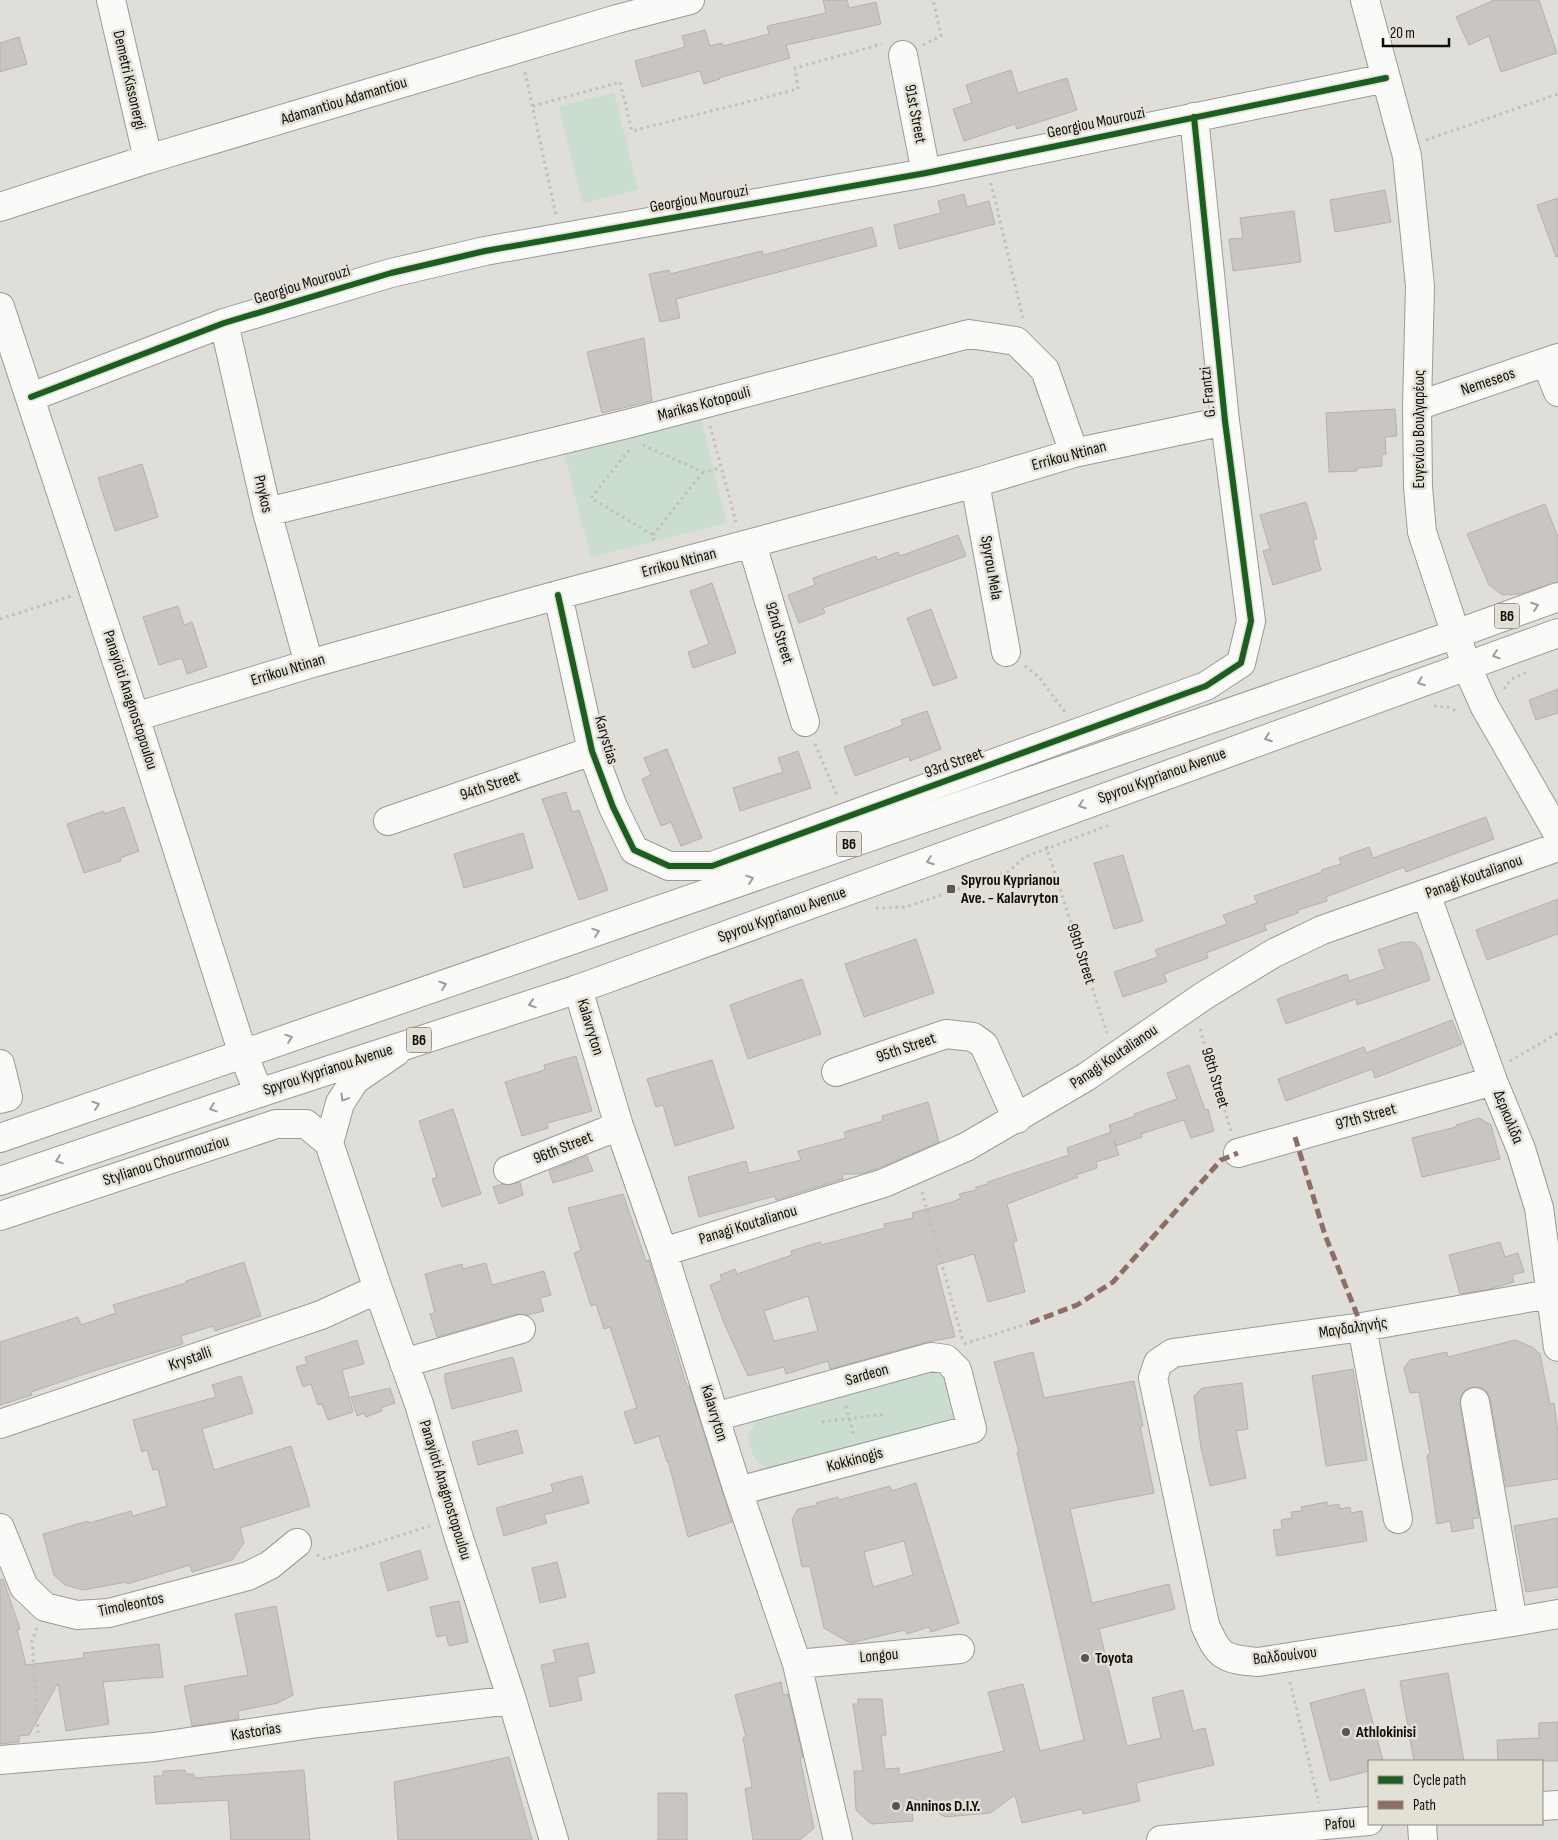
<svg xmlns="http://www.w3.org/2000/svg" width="1558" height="1840" viewBox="0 0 1558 1840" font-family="'Sofia Sans Condensed',sans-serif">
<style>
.green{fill:#cbddce}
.building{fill:#c8c5c2;stroke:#b5b2ae;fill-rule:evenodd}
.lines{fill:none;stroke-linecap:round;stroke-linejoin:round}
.minor-casing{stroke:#9c9a95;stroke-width:30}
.major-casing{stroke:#9c9a95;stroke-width:30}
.path{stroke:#c0bfbd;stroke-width:3;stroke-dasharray:2.5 4;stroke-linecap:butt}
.minor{stroke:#fafaf9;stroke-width:28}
.major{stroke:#fafaf9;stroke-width:28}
.quiet{stroke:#8d6e63;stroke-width:5;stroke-dasharray:10 5;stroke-linecap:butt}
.cycleway-casing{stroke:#e3e0d5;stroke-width:9}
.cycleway{stroke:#1b5e20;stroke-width:6}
.oneway{stroke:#9c9c9a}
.poi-dot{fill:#585753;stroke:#e3e0d5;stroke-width:2}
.labels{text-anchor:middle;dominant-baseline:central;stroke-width:5;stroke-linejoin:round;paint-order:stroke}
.shield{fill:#e3e0d5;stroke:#4f4d48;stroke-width:1}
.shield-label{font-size:15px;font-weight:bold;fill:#0f0e0b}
.street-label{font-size:16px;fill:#0f0e0b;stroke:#e3e0d5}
.poi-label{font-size:16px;font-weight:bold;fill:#0f0e0b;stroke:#e3e0d5;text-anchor:start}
</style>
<rect width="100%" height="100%" fill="#e0ded8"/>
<path class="green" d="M614 93 638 190 583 203 559 106Z
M701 419 727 523 591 557 564 454Z
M925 1371 944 1374C950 1390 960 1405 951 1422L775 1469C756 1467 750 1453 748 1435L757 1420Z"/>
<path class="building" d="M823 0H847L849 8 876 2 881 24 786 45 790 58 719 78 720 79 704 84 700 71 642 87 635 61 685 47 682 36 705 30 710 46 722 43 723 46 769 34 767 26 826 13Z
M1494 0H1539L1557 53 1501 72 1489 36 1469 45 1456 17Z
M19 37 27 64 0 72V43Z
M1011 70 1018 93 1067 78 1077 110 1017 129 1015 124 964 141 953 109 972 103 966 85Z
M1385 190 1391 222 1335 232 1330 200Z
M964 194 967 207 989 201 995 224 899 249 894 225 941 213 938 201Z
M1558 198V256L1556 257 1537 205Z
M1294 211 1301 262 1233 271 1229 239 1243 238 1240 218Z
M872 227 877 246 676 299 680 318 660 322 649 274 669 270 670 274 762 251 763 255Z
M644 338 652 401 602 413 587 352Z
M1395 409 1397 436 1385 437 1386 454H1382V466L1357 468V471L1329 472 1326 413Z
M142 464 158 517 115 531 98 478Z
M1306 502 1317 539 1313 540 1321 570 1273 585 1263 551 1270 549 1260 515Z
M1545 504 1558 537V582L1520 594 1503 595 1489 585 1467 534Z
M958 535 966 556 823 608 825 613 799 623 788 595 815 585 813 578 876 556 877 560 898 552 900 556Z
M712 583 736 653 693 668 688 652 709 644 690 591Z
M178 606 184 625 192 622 207 667 187 674 182 658 159 665 143 617Z
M931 609 957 678 933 686 907 618Z
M1558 689V713L1536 720 1529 700Z
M927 711 941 749 910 761 909 756 855 776 844 747 903 725 901 720Z
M667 749 702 838 681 846 671 822 661 826 642 779 651 775 644 758Z
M798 751 811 788 740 811 733 788 783 772 778 758Z
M566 792 572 812 579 810 608 890 579 900 542 799Z
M124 807 139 851 120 858 121 861 84 873 67 824 104 811V814Z
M1486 817 1494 839 1406 872 1404 867 1326 897 1327 901 1298 910V913L1264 925 1267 930 1206 953 1208 958 1164 974 1167 982 1123 997 1114 972 1158 957 1155 950 1227 924 1223 915 1257 903 1254 896 1322 872 1321 870 1341 864 1339 858 1369 847 1373 858Z
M523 833 533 868 464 888 454 854Z
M1123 855 1143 921 1114 929 1094 863Z
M1558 899V934L1487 960 1476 930Z
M916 939 934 993 864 1017 845 964Z
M1402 942H1414L1420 949 1430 980 1357 1005 1356 999 1286 1024 1277 999 1347 974 1349 981 1385 969 1378 950Z
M802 979 821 1034 748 1059 730 1005Z
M1452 1020 1462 1044 1375 1078 1372 1069 1286 1101 1278 1079 1364 1047 1366 1053Z
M576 1056 592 1111 547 1123 548 1128 522 1136 505 1082 545 1070 544 1065Z
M712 1060 734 1128 675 1146 663 1105 656 1107 647 1079Z
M1189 1065 1205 1110 1208 1109 1214 1131 1191 1138 1184 1120 1141 1134 1142 1137 1116 1146 1114 1141 1119 1155 1096 1162 1097 1168 1076 1175 1078 1177 1007 1204 1017 1241 1013 1242 1025 1292 988 1302 974 1254 936 1265 955 1337 927 1342 830 1369 828 1361 786 1374 784 1367 748 1376 724 1323 710 1285 722 1280 720 1275 735 1269 737 1274 792 1255 791 1251 820 1242 821 1245 885 1228 884 1224 913 1218 912 1213 952 1202 961 1198 959 1194 976 1190V1187L988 1184V1182L1069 1155 1067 1148 1111 1132 1109 1125 1135 1116 1134 1114 1177 1099 1167 1073ZM808 1296 818 1331 774 1341 764 1311Z
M928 1102 939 1142 879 1168 860 1174H842L843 1179 776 1200 775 1196 699 1217 688 1177 746 1161 749 1173 801 1160 798 1151 846 1138 844 1132 883 1121 882 1116Z
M453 1109 481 1194 442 1207 432 1179 437 1177 419 1121Z
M1479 1118 1491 1125 1500 1159 1422 1177 1412 1138 1456 1127V1125Z
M587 1156 593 1171 553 1183 549 1171Z
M520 1182 523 1195 499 1204 493 1187 502 1184 506 1185Z
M623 1194 646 1261 649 1260 687 1387 689 1386 732 1522 688 1537 668 1461 667 1462 659 1436 635 1444 624 1412 637 1408 610 1327 604 1329 596 1304 591 1306 574 1253 581 1250 568 1208Z
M1500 1242 1505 1257 1518 1253 1524 1272 1512 1275 1514 1282 1490 1289 1460 1294 1449 1255Z
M244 1262 261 1316 215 1331 213 1326 181 1336 183 1344 96 1370 31 1392 32 1395 0 1405V1342L78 1317 81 1325 116 1313 113 1305 186 1283V1281Z
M486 1263 492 1285 544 1271 551 1295 540 1298 544 1311 527 1315 517 1314 437 1337 430 1314 435 1313 425 1274 462 1264 463 1269Z
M357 1340 364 1364 342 1370 353 1412 328 1420 322 1404 318 1405 311 1384 303 1387 296 1367 307 1364 305 1357Z
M1515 1340 1532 1347 1540 1354 1550 1404 1554 1403 1558 1433V1479L1506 1487 1490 1399 1487 1392 1480 1387H1472L1465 1390 1461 1396 1460 1405 1479 1518 1472 1519 1474 1528 1452 1532 1450 1521 1437 1524 1427 1455 1430 1454 1419 1392 1410 1393 1404 1368 1410 1360 1447 1352 1448 1357Z
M1033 1352 1044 1398 1134 1381 1143 1426H1140L1154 1493 1070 1509 1092 1603 1169 1584 1175 1609 1099 1629 1127 1746 1161 1738 1152 1698 1183 1690 1193 1731 1205 1728 1214 1765 1136 1783 1140 1801 1083 1814 1082 1809 1022 1823 1015 1795 990 1813 945 1817 911 1797 913 1821 871 1824 856 1810 854 1771H863L853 1704H858V1699H882L886 1735H881L885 1769 899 1768V1775L1004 1751 988 1692 1023 1684 1040 1751 1084 1740 1017 1452H1019L994 1362Z
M513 1357 522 1391 452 1409 445 1381V1374Z
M1353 1369 1367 1460 1326 1466 1312 1376Z
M241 1376 253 1413 202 1429 214 1470 291 1446 310 1506 240 1528 244 1543 232 1560 192 1572 190 1565 127 1584 126 1582 83 1590 65 1585 54 1575 43 1534 88 1521 89 1523 131 1511 133 1516 167 1506 158 1469 153 1470 147 1450 142 1452 133 1420 216 1397 212 1385Z
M1242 1383 1248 1429 1236 1431 1246 1478 1210 1486 1201 1448 1194 1396 1202 1388Z
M390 1388 395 1403 381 1408 382 1411 366 1417 364 1413 357 1416 351 1397Z
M517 1430 523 1453 478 1465 472 1442Z
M582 1476 589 1503 544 1515 547 1523 504 1536 496 1508 553 1492 551 1484Z
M916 1483 959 1623 931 1632 929 1627 907 1634 905 1630 850 1643 824 1628 810 1566 802 1567 792 1519 798 1509 817 1505 816 1503 838 1497 839 1500 890 1486 892 1491ZM904 1541 913 1575 873 1587 864 1552Z
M1327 1502V1506L1339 1504 1340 1509 1350 1507 1351 1513 1362 1511 1367 1541 1277 1556 1273 1530 1282 1529 1281 1520 1292 1518 1291 1512 1302 1511 1301 1507Z
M1558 1518V1587L1526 1592 1514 1526Z
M420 1550 428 1579 388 1591 380 1563Z
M557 1562 566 1597 540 1603 532 1568Z
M3 1579 20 1629 17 1630 26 1665 84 1658 83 1653 159 1644 163 1677 103 1682 109 1724 66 1731 58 1683 29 1735 19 1736V1742L0 1744V1580Z
M459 1601 468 1642 449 1646 446 1635 437 1637 430 1607Z
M276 1606 293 1695 278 1703 238 1711 239 1719 192 1726 184 1686 248 1675 235 1614Z
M588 1643 595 1673 577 1677 582 1700 550 1707 541 1665 556 1662 553 1650Z
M1448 1673 1464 1761H1414L1400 1681Z
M781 1682 783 1695 788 1694 803 1757 800 1758 814 1828 800 1840H753L745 1789 752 1787 743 1738 746 1737 735 1695Z
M1364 1689 1383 1761H1369V1771L1330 1781 1310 1703Z
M1558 1722V1761H1498L1497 1740 1539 1738V1723Z
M509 1757 532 1840H398L394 1782Z
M185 1770 186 1774H194V1778L304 1770 310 1840H231L228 1800 156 1804 154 1776H163V1771Z
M658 1793H687V1840H658Z"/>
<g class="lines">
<g class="minor-casing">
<path id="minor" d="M111 0 148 159
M1365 0 1407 156 1420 286 1417 406 1418 487 1422 532 1466 665 1485 707 1558 834
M903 55 926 173
M0 207 148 159 617 19 690 0
M0 307 135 717 243 1054 259 1093
M224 323 267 512 309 664
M1546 362 1558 392
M31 397 224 323 391 273 485 251 926 173 1386 78
M1417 406 1558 358
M975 483 1006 652
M267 512 631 423 969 334 1016 341 1045 370 1074 453
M752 544 805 722
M558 595 592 751 613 807 634 850 669 866H712L1206 686 1241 663 1251 621 1225 421 1194 117
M135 717 309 664 558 595 975 483 1074 453 1225 421
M388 821 592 751
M1426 894 1493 1081 1521 1149 1539 1208 1558 1347
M578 989 619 1126 663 1252 738 1491 797 1664 838 1840
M0 1064 8 1097 0 1099
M836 1072 946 1034 973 1037 984 1045 1017 1119
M329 1143 378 1289 419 1404 459 1538 512 1700 554 1840
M329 1143 340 1103 355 1080 396 1052
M1238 1153 1493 1081
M508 1170 619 1126
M0 1216 276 1124H306L329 1143
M663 1252 884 1183 966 1147 1086 1077 1205 995 1274 953 1322 930 1558 847
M1550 1294 1362 1327 1173 1353 1158 1363 1153 1378 1205 1625C1219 1657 1223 1659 1258 1662L1513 1622 1558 1614
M1362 1327 1398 1519
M404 1363 521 1329
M1475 1402 1513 1622
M715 1417 931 1357 946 1359 957 1370 972 1429 738 1491
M0 1424 321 1315 378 1289
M0 1528 24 1587 45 1607 77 1615 109 1613 248 1576 270 1565 297 1543
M797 1664 960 1649
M0 1760 154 1747 318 1723 512 1700
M1422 1824 1423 1840"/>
</g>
<g class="major-casing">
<path id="major" d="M0 1138 1456 634 1558 597
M0 1181 259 1093 578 989 1558 633
M1542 1806 1558 1805
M1161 1840 1369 1821"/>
</g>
<path class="path" d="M923 45 941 36 933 0
M525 72 556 215
M533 106 620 82 632 131 798 89 795 68 882 44
M1426 140 1558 94
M991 183 1023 318
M710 426 736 522
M643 445 703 472 721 468
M629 450 591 498 653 535 654 543
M653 535 703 472
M0 619 71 596
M1025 666 1038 676 1065 712
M1504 689 1511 679 1526 673
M1434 706 1448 707 1459 712
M815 744 837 796
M1046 846 1107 1033
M876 908 906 907 1008 872 1025 857 1109 825
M1200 1029 1231 1131
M1510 1061 1558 1033
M922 1192 963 1341
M964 1344 1030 1323
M846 1406 854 1437
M822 1422 886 1414
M317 1555 325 1559 430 1526
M37 1628 32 1641 38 1733
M1290 1682 1319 1803"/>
<use href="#minor" class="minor"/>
<use href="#major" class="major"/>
<path class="quiet" d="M1295 1137 1325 1235 1362 1327
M1030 1323 1077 1305 1113 1282 1221 1160 1238 1153"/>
<g class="cycleway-casing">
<path id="cycleway" d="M31 397 224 323 391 273 485 251 926 173 1386 78
M558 595 592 751 613 807 634 850 669 866H712L1206 686 1241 663 1251 621 1225 421 1194 117"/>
</g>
<use href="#cycleway" class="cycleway"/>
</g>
<defs><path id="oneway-chevron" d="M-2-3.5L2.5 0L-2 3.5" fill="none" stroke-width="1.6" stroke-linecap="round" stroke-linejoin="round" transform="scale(1.25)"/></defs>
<g class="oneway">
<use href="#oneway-chevron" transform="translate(1535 606) rotate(-20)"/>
<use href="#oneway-chevron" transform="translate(1496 655) rotate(161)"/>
<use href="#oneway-chevron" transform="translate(1421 682) rotate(159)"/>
<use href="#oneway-chevron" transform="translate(1268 738) rotate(160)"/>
<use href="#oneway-chevron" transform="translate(1082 805) rotate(160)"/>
<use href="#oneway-chevron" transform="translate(930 861) rotate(160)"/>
<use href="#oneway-chevron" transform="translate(750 879) rotate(-19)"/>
<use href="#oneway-chevron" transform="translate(596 932) rotate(-19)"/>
<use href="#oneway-chevron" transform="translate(443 985) rotate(-19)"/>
<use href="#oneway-chevron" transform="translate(532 1004) rotate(162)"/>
<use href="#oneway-chevron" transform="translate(289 1038) rotate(-19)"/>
<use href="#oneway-chevron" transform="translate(344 1098) rotate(121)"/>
<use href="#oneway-chevron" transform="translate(96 1105) rotate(-19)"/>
<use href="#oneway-chevron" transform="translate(213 1108) rotate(161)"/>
<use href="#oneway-chevron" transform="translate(59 1160) rotate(161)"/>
</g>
<g class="poi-dot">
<rect x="946" y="884" width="10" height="10" rx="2.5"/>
<circle cx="1085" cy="1658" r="5"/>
<circle cx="1346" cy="1732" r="5"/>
<circle cx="896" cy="1806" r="5"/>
</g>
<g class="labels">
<g class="shield">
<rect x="1494.5" y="603.5" width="25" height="25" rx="4"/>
<rect x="836.5" y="831.5" width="25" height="25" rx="4"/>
<rect x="406.5" y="1027.5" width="25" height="25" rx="4"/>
</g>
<g class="shield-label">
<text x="1507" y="616">B6</text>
<text x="849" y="844">B6</text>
<text x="419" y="1040">B6</text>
</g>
<g class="street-label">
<text transform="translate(129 80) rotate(77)">Demetri Kissonergi</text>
<text transform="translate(344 101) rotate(-17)">Adamantiou Adamantiou</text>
<text transform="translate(915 114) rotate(79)">91st Street</text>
<text transform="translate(1096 123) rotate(-12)">Georgiou Mourouzi</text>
<text transform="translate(699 199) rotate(-10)">Georgiou Mourouzi</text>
<text transform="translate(302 285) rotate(-17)">Georgiou Mourouzi</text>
<text transform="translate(1488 382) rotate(-19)">Nemeseos</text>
<text transform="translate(1208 392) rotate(-96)">G. Frantzi</text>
<text transform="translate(704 404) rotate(-15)">Marikas Kotopouli</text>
<text transform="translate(1419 429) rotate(-90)">Ευγενίου Βουλγαρέως</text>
<text transform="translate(1069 456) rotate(-15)">Errikou Ntinan</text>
<text transform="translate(263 494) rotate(77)">Pnykos</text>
<text transform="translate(679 563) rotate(-15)">Errikou Ntinan</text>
<text transform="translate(991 568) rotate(80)">Spyrou Mela</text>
<text transform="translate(779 633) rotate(73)">92nd Street</text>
<text transform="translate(288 670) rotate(-17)">Errikou Ntinan</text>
<text transform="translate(130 700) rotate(72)">Panayioti Anagnostopoulou</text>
<text transform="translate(606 740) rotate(74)">Karystias</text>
<text transform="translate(954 763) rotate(-20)">93rd Street</text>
<text transform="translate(1162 776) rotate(-20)">Spyrou Kyprianou Avenue</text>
<text transform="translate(490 786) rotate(-19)">94th Street</text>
<text transform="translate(1474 877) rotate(-20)">Panagi Koutalianou</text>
<text transform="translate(782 915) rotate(-20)">Spyrou Kyprianou Avenue</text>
<text transform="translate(1081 954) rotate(72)">99th Street</text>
<text transform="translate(590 1027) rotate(73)">Kalavryton</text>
<text transform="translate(906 1048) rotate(-19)">95th Street</text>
<text transform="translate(1114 1057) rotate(-34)">Panagi Koutalianou</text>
<text transform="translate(328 1070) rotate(-18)">Spyrou Kyprianou Avenue</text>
<text transform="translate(1215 1078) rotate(73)">98th Street</text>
<text transform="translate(1366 1117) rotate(-16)">97th Street</text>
<text transform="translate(1508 1117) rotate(68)">Δερκυλίδα</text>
<text transform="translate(563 1148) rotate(-22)">96th Street</text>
<text transform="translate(166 1161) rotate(-18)">Stylianou Chourmouziou</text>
<text transform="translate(748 1225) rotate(-17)">Panagi Koutalianou</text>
<text transform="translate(1353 1328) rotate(-9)">Μαγδαληνής</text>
<text transform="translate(190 1359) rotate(-19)">Krystalli</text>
<text transform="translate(867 1375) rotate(-16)">Sardeon</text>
<text transform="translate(714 1413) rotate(73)">Kalavryton</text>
<text transform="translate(855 1460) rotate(-15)">Kokkinogis</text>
<text transform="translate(445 1490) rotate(73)">Panayioti Anagnostopoulou</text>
<text transform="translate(131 1605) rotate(-12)">Timoleontos</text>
<text transform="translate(879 1656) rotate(-5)">Longou</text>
<text transform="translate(1285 1656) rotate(-7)">Βαλδουίνου</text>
<text transform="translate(256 1732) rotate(-9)">Kastorias</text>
<text transform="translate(1340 1824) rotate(-5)">Pafou</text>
</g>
<g class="poi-label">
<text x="961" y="880">Spyrou Kyprianou<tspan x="961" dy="18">Ave. - Kalavryton</tspan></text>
<text x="1095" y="1658">Toyota</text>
<text x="1356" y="1732">Athlokinisi</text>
<text x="906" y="1806">Anninos D.I.Y.</text>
</g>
</g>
<rect x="1368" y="1760" width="175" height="65" fill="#e3e0d5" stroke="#8e8c84"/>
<rect x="1378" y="1776" width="25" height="8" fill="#1b5e20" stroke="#8e8c84"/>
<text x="1413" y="1785" font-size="15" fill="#0f0e0b">Cycle path</text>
<rect x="1378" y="1801" width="25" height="8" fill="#8d6e63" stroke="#8e8c84"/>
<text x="1413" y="1810" font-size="15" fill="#0f0e0b">Path</text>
<path d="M1383 38v8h66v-8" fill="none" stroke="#0f0e0b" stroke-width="2.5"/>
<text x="1390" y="38" font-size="15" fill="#0f0e0b" stroke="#e3e0d5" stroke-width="4" paint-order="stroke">20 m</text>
</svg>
